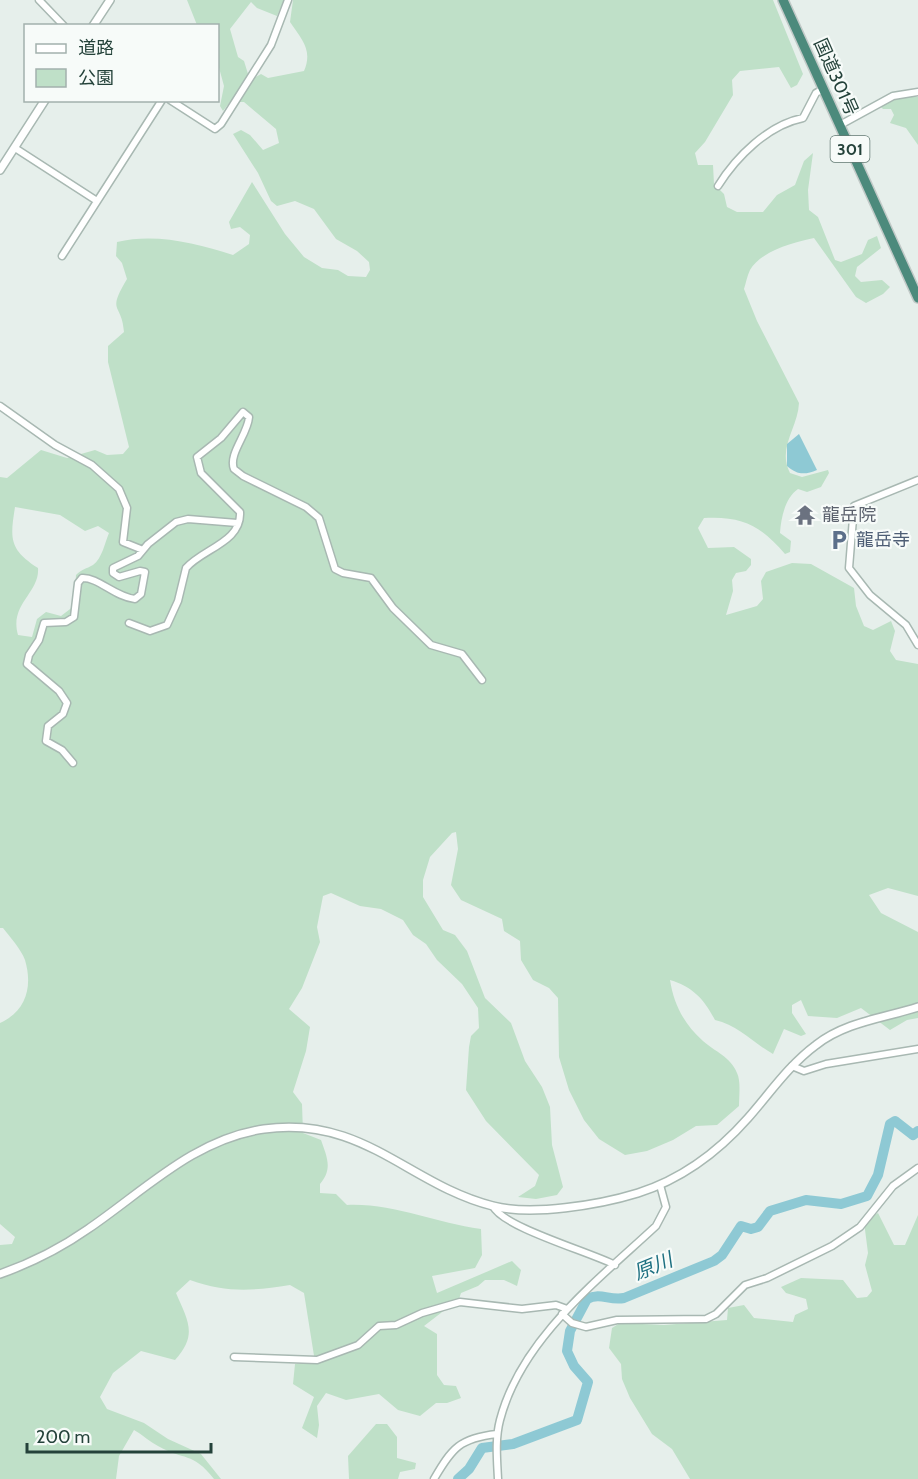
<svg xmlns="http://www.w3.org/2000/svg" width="918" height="1479" viewBox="0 0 918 1479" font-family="Cabin,'Noto Sans JP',sans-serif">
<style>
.green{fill:#bfe0c8;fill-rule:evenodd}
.water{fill:#8ec9d4}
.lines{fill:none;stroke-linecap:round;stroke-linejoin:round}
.river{stroke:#8ec9d4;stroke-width:10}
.minor-casing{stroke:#a8b8b2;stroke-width:9}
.tertiary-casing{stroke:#a8b8b2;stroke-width:10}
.trunk-casing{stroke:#c2cac8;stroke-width:12}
.minor{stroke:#fff;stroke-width:6}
.tertiary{stroke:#fff;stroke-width:7}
.trunk{stroke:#4c8a7c;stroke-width:9}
.labels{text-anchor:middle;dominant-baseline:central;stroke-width:4.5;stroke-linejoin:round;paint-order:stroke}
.shield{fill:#f7fbf9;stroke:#637a73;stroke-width:1.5}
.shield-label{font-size:16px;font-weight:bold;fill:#24423a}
.street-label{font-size:18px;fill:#24423a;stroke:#f7fbf9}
.worship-label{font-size:18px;fill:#5b616d;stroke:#f7fbf9;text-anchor:start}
.service-label{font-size:18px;fill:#4e5e75;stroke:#f7fbf9;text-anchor:start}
.water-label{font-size:20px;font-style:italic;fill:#1c6f80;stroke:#f7fbf9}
</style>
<rect width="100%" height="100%" fill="#e6efeb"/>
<path class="green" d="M187 0H284L277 16 257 8 251 2 230 29 238 57 244 61 248 74 254 78 261 74 268 78 304 71C313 50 302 40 290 22L293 0H773L803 74 797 85 791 88 779 67 740 71 732 80 733 95 705 142 695 153 698 165H713L714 184 724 194 727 207 737 212H763L777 195 795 185 804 161 813 153 808 190 809 210 818 217 835 260 841 262 862 254 868 240 877 236 881 248 857 267 855 276 861 282 882 280 890 287 883 294 866 303 856 297 814 238C794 242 761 251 750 270 747 276 746 283 744 289L757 321 799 403C798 428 777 448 790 473L802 477 828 470 829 473 821 487 807 492 798 489C785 498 781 518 780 533L791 541 790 552 785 554C760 525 742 516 704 518L698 528 708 548 734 547 751 559V565L746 571 736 573 732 580 733 591 726 615 757 606 763 599 761 581 766 572 792 563 811 564 854 588 856 606 864 626 873 630 891 621 895 631 890 651 896 660 918 664V896L888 888 869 895 881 913 918 932V1018L907 1020 890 1030 861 1008 837 1018 808 1016 801 1000 792 1005V1013L806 1034 801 1036 784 1029 773 1054C753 1043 738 1025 715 1020 704 999 693 987 670 980 674 1005 684 1024 703 1041 714 1051 731 1057 737 1073 741 1081 739 1096 739 1106L717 1125 696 1126 673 1140 647 1151 625 1155 599 1139 584 1120 569 1090 559 1057 558 998 549 988 533 980 521 960 520 941 504 931 502 919 461 900 451 885 458 849 456 832 452 833 430 857 423 880V897L443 930 455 935 467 951 485 998 511 1023 525 1061 542 1087 550 1107 552 1145 563 1187 557 1195 536 1199 518 1197 535 1186 539 1175 486 1121 466 1090 469 1047 471 1036 479 1028 478 1008 462 984 437 960 426 944 413 935 403 920 381 909 360 906 331 893 323 896 317 927 320 942 302 988 289 1009 310 1027 306 1051 293 1092 302 1104 303 1133 321 1140C327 1157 333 1169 320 1184V1193L336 1194 347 1205C394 1203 435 1223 481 1229L482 1255 475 1268 432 1276 437 1293 512 1261 521 1270 517 1286 504 1280H485L478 1286 461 1293 459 1299 424 1326 437 1334V1375L444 1385 456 1386 461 1398 447 1403H436L420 1416 398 1410 379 1394 346 1400 326 1393 317 1406 319 1425 317 1438 302 1428 314 1397 293 1384 295 1364 315 1362 304 1293 290 1285C252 1291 227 1293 190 1280L176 1293C188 1321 198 1335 175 1360L141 1351 113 1373 100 1397 107 1409 144 1423 168 1439 201 1454 221 1479H214C192 1451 184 1461 158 1446 150 1442 143 1435 134 1430L119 1456 116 1479H0V1245L12 1244 15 1237 0 1224V1023C26 1011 33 987 25 960 21 949 10 937 3 928H0V477L7 478 41 450 67 458 95 450 107 455 123 454 129 447 108 362V346L124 332C122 302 106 314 127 279L122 263 116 256 117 242C155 233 196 243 233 255L249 244 250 235 240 227 231 229 229 222 252 182 285 234 304 257 322 268 338 270 348 276 366 277 370 270 369 262 357 251 336 239 314 209 295 201 277 206 271 201 258 173 233 134 241 130 250 135 263 150 279 143 276 129 244 102H230L223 111 220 106 224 86 218 64V26L197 25ZM15 507 60 515 85 531 98 526 109 533C105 542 102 559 93 565 86 569 82 569 76 575L74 606 61 616 46 612 37 619 32 637 18 635C9 604 40 593 38 568 9 549 10 539 15 507Z
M898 97H918V158V145L906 128 890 123 894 115 891 109H883L880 106Z
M878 1213 894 1245H905L918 1215V1479H690L672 1449 652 1434 630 1398 622 1379 621 1364 609 1348 612 1328 620 1323 664 1325 727 1320 728 1308 744 1305 754 1318 793 1322 795 1315 808 1309 806 1299 786 1293 781 1287 801 1278 843 1280 857 1298 867 1297 872 1291 865 1265 868 1253 864 1222Z
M376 1424H387L397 1437V1458L416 1463 415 1469 400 1472 398 1479H349L348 1456Z"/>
<path class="water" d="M799 434 817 470C805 475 797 475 787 466V444Z"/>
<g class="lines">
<path class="river" d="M458 1479 469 1469 482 1448 513 1444 577 1420 588 1382 574 1366 567 1351 570 1331 587 1299C601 1292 609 1301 624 1298L714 1261 722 1255 741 1226 751 1229 758 1227 770 1211 806 1200 841 1204 867 1196 878 1175 890 1124 895 1121 913 1135 918 1131"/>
<g class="minor-casing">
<path id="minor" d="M39 0 64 26
M170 100 215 129 221 124 271 45 288 0
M840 125 893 96 918 92
M15 148 97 201
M718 186C736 157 768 125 803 118L816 93 823 89
M62 256 162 100
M0 406 55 445 92 465 119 489 127 508 123 542 143 550
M918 480 854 506 849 568 870 595 906 625 918 645
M129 623 150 631 167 625 178 601 186 568C202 549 242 542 240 512L201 473 197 457 221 438 243 412 249 417C248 434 228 454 234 469L243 476 306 507 319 518 335 569 343 573 371 578 393 608 431 645 462 654 482 680
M73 763 62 750 46 741 48 726 63 714 67 703 59 691 27 664 29 655 39 640 44 623 66 622 74 617 78 583 82 578C98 577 115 597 135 599L141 594 145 572 140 571 119 577 113 573V568L138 556 148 544 176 522 188 519 237 523
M792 1066 804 1071 826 1064 918 1049
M493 1206C502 1227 590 1252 615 1265
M562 1314 572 1323 586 1327 617 1320 706 1319 716 1314 745 1285 767 1278 832 1246 860 1227 893 1186 918 1168
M234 1357 317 1360 358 1345 379 1326 396 1325 422 1313 460 1302 522 1309 556 1305 567 1309
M434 1479C452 1448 460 1438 497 1434
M498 1479C497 1459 495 1439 500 1420 521 1339 598 1280 656 1226L666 1207 660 1185"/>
</g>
<g class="tertiary-casing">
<path id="tertiary" d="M93 26 110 0
M0 170 45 100
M0 1274C31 1263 61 1248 88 1229 144 1191 194 1139 264 1129 363 1115 409 1185 493 1206 532 1216 599 1205 638 1193 682 1179 718 1152 748 1118 770 1093 789 1065 816 1045 845 1022 884 1018 918 1007"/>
</g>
<g class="trunk-casing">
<path id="trunk" d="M783 0 918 298"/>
</g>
<use href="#minor" class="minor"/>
<use href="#tertiary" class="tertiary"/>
<use href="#trunk" class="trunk"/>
</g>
<defs>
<g id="temple-bare" transform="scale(1.62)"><path d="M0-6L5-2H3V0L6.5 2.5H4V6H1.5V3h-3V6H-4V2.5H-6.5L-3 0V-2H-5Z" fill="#6b7280" stroke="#f7fbf9" stroke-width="2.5" paint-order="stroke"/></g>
<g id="parking-bare" transform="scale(1.62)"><path d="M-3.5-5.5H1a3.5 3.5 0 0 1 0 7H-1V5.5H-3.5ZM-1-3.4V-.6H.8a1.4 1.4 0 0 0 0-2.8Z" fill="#5c6f8a" stroke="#f7fbf9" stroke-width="2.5" paint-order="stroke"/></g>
</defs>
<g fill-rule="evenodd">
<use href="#temple-bare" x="805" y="515"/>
<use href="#parking-bare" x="839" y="540"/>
</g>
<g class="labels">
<rect class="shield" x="830.5" y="136" width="39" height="26" rx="4.5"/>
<g class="shield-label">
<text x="850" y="149">301</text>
</g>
<g class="street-label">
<text transform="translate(836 77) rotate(66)">国道301号</text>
</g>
<g class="worship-label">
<text x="822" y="515">龍岳院</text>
</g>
<g class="service-label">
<text x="856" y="540">龍岳寺</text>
</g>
<g class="water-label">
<text transform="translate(653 1266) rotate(-22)">原川</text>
</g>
</g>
<rect x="24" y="24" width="195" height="78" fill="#f7fbf9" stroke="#a3b1ad" stroke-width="1.5"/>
<rect x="36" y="44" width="30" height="9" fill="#ffffff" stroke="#a3b1ad" stroke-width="1.5"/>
<text x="78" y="54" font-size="18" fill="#24423a">道路</text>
<rect x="36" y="69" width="30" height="18" fill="#bfe0c8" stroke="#a3b1ad" stroke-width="1.5"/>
<text x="78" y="84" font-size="18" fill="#24423a">公園</text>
<path d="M27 1443v9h184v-9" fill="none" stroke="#24423a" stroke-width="3"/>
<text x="36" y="1443" font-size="18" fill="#24423a" stroke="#f7fbf9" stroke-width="4.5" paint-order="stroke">200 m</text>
</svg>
